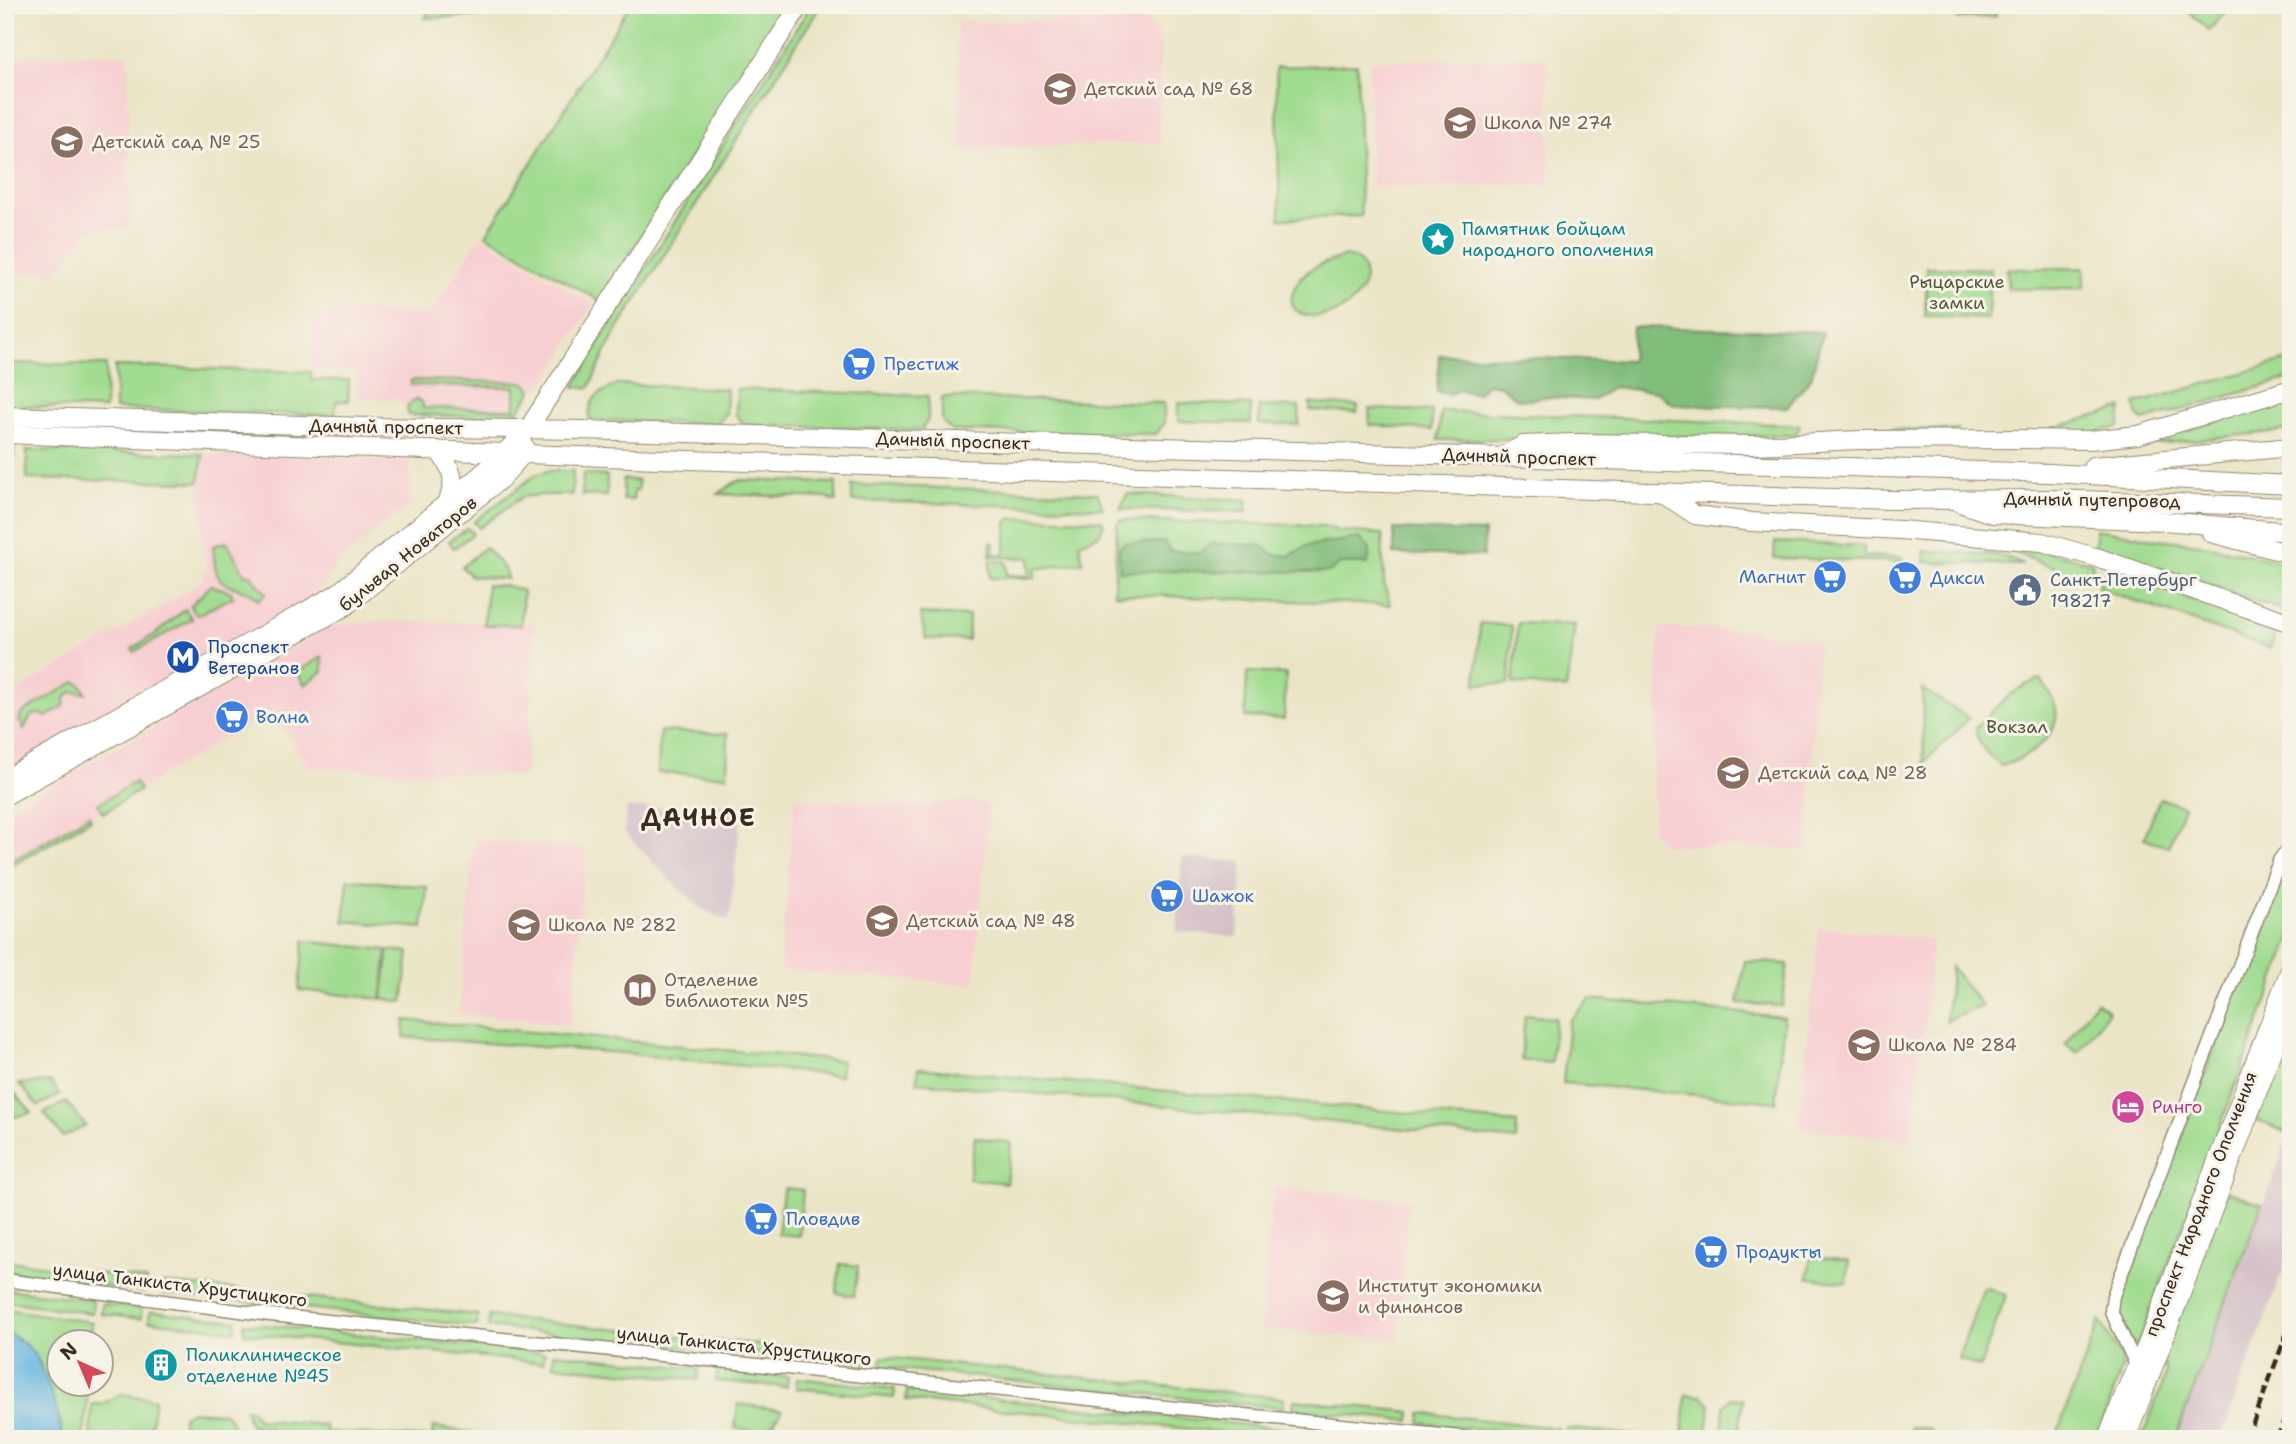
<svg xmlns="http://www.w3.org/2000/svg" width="2296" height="1444" viewBox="0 0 2296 1444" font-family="'Shantell Sans',sans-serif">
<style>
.built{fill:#f7cfd2}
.industrial{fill:#d2bdc6}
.green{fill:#a1dc90;stroke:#6e8357;stroke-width:2}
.forest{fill:#80bc7a;stroke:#5e734c;stroke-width:2}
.water{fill:#63b4de;stroke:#4f6f7e;stroke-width:2}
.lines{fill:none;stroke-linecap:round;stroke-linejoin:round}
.street-casing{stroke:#938872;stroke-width:15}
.secondary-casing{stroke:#938872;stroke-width:20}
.street{stroke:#fff;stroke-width:12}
.secondary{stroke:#fff;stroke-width:18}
.rail{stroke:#3b2a1e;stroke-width:4.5;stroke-dasharray:10 5;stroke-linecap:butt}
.labels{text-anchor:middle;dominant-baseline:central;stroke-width:6;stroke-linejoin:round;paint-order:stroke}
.education-label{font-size:18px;fill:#785e54;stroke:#f7f3e8;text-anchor:start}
.culture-label{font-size:18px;fill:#0d838f;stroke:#f7f3e8;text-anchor:start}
.park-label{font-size:18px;fill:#54563a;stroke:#f7f3e8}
.shop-label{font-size:18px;fill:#366cbe;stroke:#f7f3e8;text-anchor:start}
.street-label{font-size:18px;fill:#3b2a1e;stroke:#f7f3e8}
.service-label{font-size:18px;fill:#4e5e75;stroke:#f7f3e8;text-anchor:start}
.transit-label{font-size:18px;fill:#164399;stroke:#f7f3e8;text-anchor:start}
.hotel-label{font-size:18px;fill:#b23c85;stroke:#f7f3e8;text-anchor:start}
.district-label{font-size:24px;font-weight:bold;letter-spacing:2px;fill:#3b2a1e;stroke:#f7f3e8}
</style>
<rect width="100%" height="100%" fill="#f7f3e8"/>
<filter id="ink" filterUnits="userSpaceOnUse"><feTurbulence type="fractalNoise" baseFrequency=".0143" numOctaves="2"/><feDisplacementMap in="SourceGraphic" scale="14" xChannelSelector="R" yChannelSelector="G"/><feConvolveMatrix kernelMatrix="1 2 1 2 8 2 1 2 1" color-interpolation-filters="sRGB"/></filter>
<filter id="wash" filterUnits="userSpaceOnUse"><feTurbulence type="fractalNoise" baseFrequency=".00686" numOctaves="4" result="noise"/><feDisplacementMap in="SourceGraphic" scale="28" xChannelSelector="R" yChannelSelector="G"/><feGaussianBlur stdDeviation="1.57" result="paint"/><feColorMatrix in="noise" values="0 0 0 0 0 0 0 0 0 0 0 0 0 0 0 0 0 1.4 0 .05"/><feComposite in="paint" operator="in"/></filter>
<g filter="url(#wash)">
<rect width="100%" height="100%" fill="#ebe5c7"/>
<path class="built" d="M1142 19 1160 35V143L961 149 957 21Z
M128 53 130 227 89 230 57 273 5 271V57Z
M1547 57 1550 184 1372 188 1369 61Z
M480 236 593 304 545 382 532 391 517 412 508 417 408 415 406 407 396 399 357 398V370L311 368 313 321 342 310 430 314Z
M203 454 410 461V505L343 557 316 594 302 608 5 776V698L200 583 207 567 198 494Z
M377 621 535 623 526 776 308 768 273 709 5 869V812L331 626Z
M1659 627 1746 630 1818 643 1807 849 1664 845 1652 833Z
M795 798 927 806 946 801 989 803 974 985 780 970Z
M474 840 586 849 571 1024 459 1014Z
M1819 927 1933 940 1912 1140 1798 1128Z
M1273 1188 1409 1200 1398 1340 1261 1329Z"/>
<path class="industrial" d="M742 804 729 922 701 908 677 887 624 832 627 808Z
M1182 857 1243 862 1237 937 1177 932Z
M2291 1130V1248L2220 1439H2176Z"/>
<path class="green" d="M434 5H480V16L425 18Z
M630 5H787L600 301 486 235Z
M811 5H821L613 337 589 388 574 387 605 333Z
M1957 5H1995L1996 16 1957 19Z
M2181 5H2232L2209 30Z
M1357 64 1361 216 1280 219 1276 67Z
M1345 256 1356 259C1377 277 1356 305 1335 313 1314 320 1281 317 1295 287 1304 267 1326 263 1345 256Z
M1927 267 1990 269 1988 319 1925 316Z
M2084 268V288L2008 289 2007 269Z
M2291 359V378L2143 421 2138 416 2135 404Z
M5 363 106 365 105 409 5 406Z
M115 366 311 372V380H349L348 401H336L335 415 115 409Z
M411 380 523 382 531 388 532 391 517 412 508 417 408 415 407 407 416 399 422 402 423 408 515 409V387L411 385Z
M618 384 727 389 726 413 717 424 589 420C589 397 598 393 618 384Z
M737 389 928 396V420L921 430 745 425 736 415Z
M942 397 1164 403V424L1156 434 952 431 942 421Z
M2291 400V430L2147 445 2101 447 2156 439Z
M1178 403 1251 405V423L1178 421Z
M1310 403 1358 406 1357 413 1310 410Z
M1259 406 1299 407V425L1259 424Z
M2122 408 2119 427 2090 434H2034Z
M1370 409 1432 411V430L1369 425Z
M1441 411 1800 425 1796 435 1438 440Z
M1819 428 1958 430 1957 432 1826 436Z
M5 448H14L12 477H5Z
M27 450 203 454 199 482 27 479Z
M547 471H573L572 495H541L522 497 479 528 474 522 535 475Z
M583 474 607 476V496L582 495Z
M623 479 638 481V490L634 491 633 500H623Z
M742 480 836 483V501H831L830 498 718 494 734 483Z
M852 485 1097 493 1103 508 852 501Z
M1127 494 1247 500V512L1120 509Z
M1012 518 1101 520 1104 524 1099 535 1079 543 1083 562 1035 569V578H990V561L1006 562 1007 575 1029 576 1030 558 990 557 991 542 994 543 993 554H1005L1007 521Z
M1120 520 1324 526 1338 531 1382 534 1384 583 1390 605 1114 594 1117 524Z
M468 528 473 534 454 548 449 541Z
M2096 529 2150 538 2200 544 2291 564V613L2095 546Z
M227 542 245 575H251L266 594 258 600C249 586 225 590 218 576 214 568 214 555 213 546Z
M1775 542 1864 546V556L1902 557V562L1774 558Z
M485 547 503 567 508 579 471 576 462 567Z
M2005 549 2039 550 2092 562 2093 571 2090 581Z
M1925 551 2002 555 2023 565 1924 562Z
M2108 572H2114L2278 630 2270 648 2098 588 2101 578Z
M211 585 231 592 233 597 197 615 190 606Z
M487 585 508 586 523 591 521 625H484Z
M185 609 192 619 134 652 132 649 158 632Z
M920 614 969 616 968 640 926 639Z
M1480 623 1512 626 1509 684H1476Z
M1518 623 1575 625 1566 689 1513 683Z
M322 657 323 671 305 685 297 672Z
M1247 672 1286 674 1284 719 1245 717Z
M2041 679C2046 688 2055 700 2056 709 2060 739 2025 759 2001 766 1990 757 1975 744 1976 727 1996 708 2014 686 2041 679Z
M75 682 80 684 86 693 71 692 65 698 64 706 46 717 41 714 31 715 24 729 19 720 22 713Z
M1922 689 1969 718 1924 763Z
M660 731 728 734 727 776 658 773Z
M135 782 140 790 103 813 98 804Z
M2160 798 2184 807 2168 847 2144 838Z
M89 815 91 819 5 870V863L17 858Z
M2291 855V938L2139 1341 2137 1345 2133 1344C2123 1327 2117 1317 2121 1297L2285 862Z
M348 879 427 887 423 928 344 921Z
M304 941 387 950 381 999 299 990Z
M389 950 409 952 403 1002 383 999Z
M1745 961 1788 964 1782 1006 1738 1003Z
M1951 967 1982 1006 1946 1021Z
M1590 999 1784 1017 1776 1102 1563 1083 1569 1021Z
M2096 1001 2109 1011 2078 1053 2065 1044Z
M1525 1015 1555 1018 1551 1063 1521 1060Z
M405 1020 842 1061 840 1076 622 1053 404 1037Z
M2291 1026V1126L2288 1133 2255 1120Z
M918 1068 1517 1123 1516 1140 917 1082Z
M51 1082 60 1095 38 1106 19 1084Z
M5 1088H10L32 1113 5 1119Z
M66 1102 86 1126 63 1137 44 1113Z
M975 1137 1011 1143 1006 1183 969 1179Z
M785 1188 803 1190 799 1236 778 1234 783 1190Z
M2227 1191 2262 1204 2175 1439H2142L2166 1374 2163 1356Z
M1811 1257 1849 1261 1847 1283 1808 1278Z
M5 1260 146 1280 144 1292 5 1271Z
M840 1264 858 1266 854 1296 836 1293Z
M163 1283 270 1293 268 1304 162 1294Z
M1984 1287 2006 1295 1980 1367 1958 1359Z
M5 1289 93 1300 92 1313 5 1301Z
M279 1294 478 1315 477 1326 277 1305Z
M102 1304 142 1309 141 1319 101 1314Z
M5 1309 92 1322 91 1342H60V1384L88 1385 85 1427 82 1439H62L60 1420 37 1359 10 1334 5 1332Z
M150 1311 236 1321 235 1331 149 1321Z
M489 1316 706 1339 704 1349 488 1327Z
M2100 1320 2121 1357 2123 1365 2097 1439H2055Z
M244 1323 545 1353 543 1363 244 1333Z
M713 1340 792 1348 790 1357 712 1350Z
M820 1350 868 1355 867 1366 819 1361Z
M554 1353 699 1369 698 1380 553 1365Z
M882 1357 1284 1398 1283 1408 881 1367Z
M717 1370 788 1377 787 1387 716 1381Z
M797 1378 895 1389 894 1398 796 1388Z
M907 1390 1334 1434V1439H1288L906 1400Z
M121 1394 155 1399 149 1439H90L92 1404H102Z
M1686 1395 1701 1396 1710 1404 1707 1435 1683 1433Z
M1731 1398 1743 1399 1738 1438 1722 1436 1724 1406Z
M1294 1400 1411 1412 1410 1421 1293 1409Z
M738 1404 782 1410 768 1432 735 1428Z
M245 1409 251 1410 258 1419 325 1425 326 1432 432 1438 433 1427 515 1439H270V1428L250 1425Z
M192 1411 225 1413 234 1425 233 1439H180L183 1416Z
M1421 1413 1558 1428 1557 1437 1420 1423Z
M1911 1427 1931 1429 1930 1436 1939 1439H1910Z
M1566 1428 1669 1439 1565 1438Z"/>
<path class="forest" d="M1633 327 1823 332 1811 378 1787 407 1674 405 1657 392 1613 387 1595 400 1540 397 1530 400 1517 399 1500 386 1487 384 1477 394 1459 390 1448 394 1437 392 1439 355 1631 361Z
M1394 529 1484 532 1483 556 1394 554Z
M1359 538 1370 548 1368 564H1340L1330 572 1120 571 1119 548 1124 543 1164 542 1170 551 1199 553 1211 544 1260 545 1275 555 1290 556 1306 546Z"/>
<path class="water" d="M5 1332C18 1337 31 1348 38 1360 47 1378 62 1420 62 1439H5Z"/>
</g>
<g filter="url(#ink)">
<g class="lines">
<g class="street-casing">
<path id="street" d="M5 1280 270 1315 1479 1439
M2137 1367 2111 1311 2113 1296 2280 859 2291 846"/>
</g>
<g class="secondary-casing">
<path id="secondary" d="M5 416 367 427 581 430 2048 473 2291 485
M5 434 659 459 1893 500 2049 499 2291 507
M437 450C453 468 457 480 447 503
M1501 457 1523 445 1573 443 1754 445 1858 440 2022 439 2089 440 2138 435 2291 389
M2093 466 2291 447
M1660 492 1695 515 1752 522 1900 530 2042 542 2102 559 2291 623
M1960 503 1992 514 2164 521 2291 532
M2211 533 2291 554
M5 779 338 593 491 466 528 429 800 5
M5 796 346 606 502 478 524 453 525 447
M2107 1439 2126 1390 2146 1347 2291 967
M2126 1439 2291 1004"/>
</g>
<use href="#street" class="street"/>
<use href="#secondary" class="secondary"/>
<path class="rail" d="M2247 1439 2291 1322
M2277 1439 2291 1401"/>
</g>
</g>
<defs>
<g id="school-disc" transform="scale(1.75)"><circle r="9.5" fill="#8d6e63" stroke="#f7f3e8"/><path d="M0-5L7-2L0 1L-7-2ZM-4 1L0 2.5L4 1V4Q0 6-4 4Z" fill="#fff"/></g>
<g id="sight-disc" transform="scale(1.75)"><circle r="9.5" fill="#0f9aa8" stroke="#f7f3e8"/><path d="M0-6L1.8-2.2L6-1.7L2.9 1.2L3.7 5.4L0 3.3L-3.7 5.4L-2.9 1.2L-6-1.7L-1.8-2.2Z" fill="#fff"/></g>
<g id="supermarket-disc" transform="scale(1.75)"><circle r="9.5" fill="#3f7fe0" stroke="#f7f3e8"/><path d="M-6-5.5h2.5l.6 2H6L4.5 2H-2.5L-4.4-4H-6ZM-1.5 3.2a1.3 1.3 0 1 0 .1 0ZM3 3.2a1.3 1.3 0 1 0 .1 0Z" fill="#fff"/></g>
<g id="civic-disc" transform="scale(1.75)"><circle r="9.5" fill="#5c6f8a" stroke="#f7f3e8"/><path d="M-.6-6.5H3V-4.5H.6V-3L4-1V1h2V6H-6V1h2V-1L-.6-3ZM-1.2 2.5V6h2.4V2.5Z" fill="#fff"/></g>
<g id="metro-disc" transform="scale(1.75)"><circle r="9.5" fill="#1a4fb4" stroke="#f7f3e8"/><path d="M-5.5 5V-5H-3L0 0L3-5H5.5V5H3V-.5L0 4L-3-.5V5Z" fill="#fff"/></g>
<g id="library-disc" transform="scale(1.75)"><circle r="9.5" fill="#8d6e63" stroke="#f7f3e8"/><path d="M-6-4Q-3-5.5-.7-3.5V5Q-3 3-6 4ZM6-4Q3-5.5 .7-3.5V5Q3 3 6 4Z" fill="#fff"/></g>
<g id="hotel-disc" transform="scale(1.75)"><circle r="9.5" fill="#d1479c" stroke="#f7f3e8"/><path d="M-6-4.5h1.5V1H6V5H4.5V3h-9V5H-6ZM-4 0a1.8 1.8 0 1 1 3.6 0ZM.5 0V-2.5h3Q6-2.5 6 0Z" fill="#fff"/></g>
<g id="university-disc" transform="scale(1.75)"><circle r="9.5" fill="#8d6e63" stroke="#f7f3e8"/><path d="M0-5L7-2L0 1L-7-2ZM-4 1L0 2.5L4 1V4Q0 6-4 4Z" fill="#fff"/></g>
<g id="building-disc" transform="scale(1.75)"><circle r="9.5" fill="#0f9aa8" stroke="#f7f3e8"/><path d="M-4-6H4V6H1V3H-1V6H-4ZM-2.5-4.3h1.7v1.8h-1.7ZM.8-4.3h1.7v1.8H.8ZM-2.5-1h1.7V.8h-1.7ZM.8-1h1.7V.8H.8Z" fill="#fff"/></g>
</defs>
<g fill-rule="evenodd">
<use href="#school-disc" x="1060" y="89"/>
<use href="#school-disc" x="1460" y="123"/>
<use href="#school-disc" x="67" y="142"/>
<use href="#sight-disc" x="1438" y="239"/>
<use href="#supermarket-disc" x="859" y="364"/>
<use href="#supermarket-disc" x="1830" y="577"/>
<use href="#supermarket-disc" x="1905" y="578"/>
<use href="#civic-disc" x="2025" y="590"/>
<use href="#metro-disc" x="183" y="657"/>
<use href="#supermarket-disc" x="232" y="717"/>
<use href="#school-disc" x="1733" y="773"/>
<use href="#supermarket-disc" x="1167" y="896"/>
<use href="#school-disc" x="882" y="921"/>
<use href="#school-disc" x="524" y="925"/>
<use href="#library-disc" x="640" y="990"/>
<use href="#school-disc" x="1864" y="1045"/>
<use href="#hotel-disc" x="2128" y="1107"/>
<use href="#supermarket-disc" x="761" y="1219"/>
<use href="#supermarket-disc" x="1711" y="1252"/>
<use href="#university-disc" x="1333" y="1296"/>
<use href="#building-disc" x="161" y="1365"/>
</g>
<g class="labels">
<g class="education-label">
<text x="1084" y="89">Детский сад № 68</text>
<text x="1484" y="123">Школа № 274</text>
<text x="92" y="142">Детский сад № 25</text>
<text x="1758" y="773">Детский сад № 28</text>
<text x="906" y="921">Детский сад № 48</text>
<text x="548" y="925">Школа № 282</text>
<text x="664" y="980">Отделение<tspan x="664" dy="21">Библиотеки №5</tspan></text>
<text x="1888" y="1045">Школа № 284</text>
<text x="1358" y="1286">Институт экономики<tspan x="1358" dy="21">и финансов</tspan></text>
</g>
<g class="culture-label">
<text x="1462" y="229">Памятник бойцам<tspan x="1462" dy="21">народного ополчения</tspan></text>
<text x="186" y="1355">Поликлиническое<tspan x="186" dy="21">отделение №45</tspan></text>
</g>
<g class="park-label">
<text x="1957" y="282">Рыцарские<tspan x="1957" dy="21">замки</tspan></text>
<text x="2017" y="727">Вокзал</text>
</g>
<g class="shop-label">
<text x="884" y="364">Престиж</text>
<text x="1806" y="577" text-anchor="end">Магнит</text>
<text x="1930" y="578">Дикси</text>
<text x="256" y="717">Волна</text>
<text x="1192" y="896">Шажок</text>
<text x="786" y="1219">Пловдив</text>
<text x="1736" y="1252">Продукты</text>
</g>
<g class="street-label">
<text transform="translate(386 427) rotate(1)">Дачный проспект</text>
<text transform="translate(953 441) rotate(2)">Дачный проспект</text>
<text transform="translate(1519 457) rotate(2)">Дачный проспект</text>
<text transform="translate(2092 500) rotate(1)">Дачный путепровод</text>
<text transform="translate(408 554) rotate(-39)">бульвар Новаторов</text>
<text transform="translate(2201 1204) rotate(-69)">проспект Народного Ополчения</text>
<text transform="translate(180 1285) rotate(7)">улица Танкиста Хрустицкого</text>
<text transform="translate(744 1346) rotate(6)">улица Танкиста Хрустицкого</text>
</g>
<g class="service-label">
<text x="2050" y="580">Санкт-Петербург<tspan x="2050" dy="21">198217</tspan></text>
</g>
<g class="transit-label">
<text x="208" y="647">Проспект<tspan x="208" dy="21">Ветеранов</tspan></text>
</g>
<g class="hotel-label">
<text x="2152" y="1107">Ринго</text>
</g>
<g class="district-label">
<text x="699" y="818">ДАЧНОЕ</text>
</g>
</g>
<rect width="2296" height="1444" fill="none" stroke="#f7f3e8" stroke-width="28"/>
<g transform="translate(80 1363) rotate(316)"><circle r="33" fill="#f7f3e8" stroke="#aca397" stroke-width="2"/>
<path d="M0-5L12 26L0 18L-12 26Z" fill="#d1495b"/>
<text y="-10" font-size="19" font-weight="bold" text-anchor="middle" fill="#3b2a1e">N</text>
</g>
</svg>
